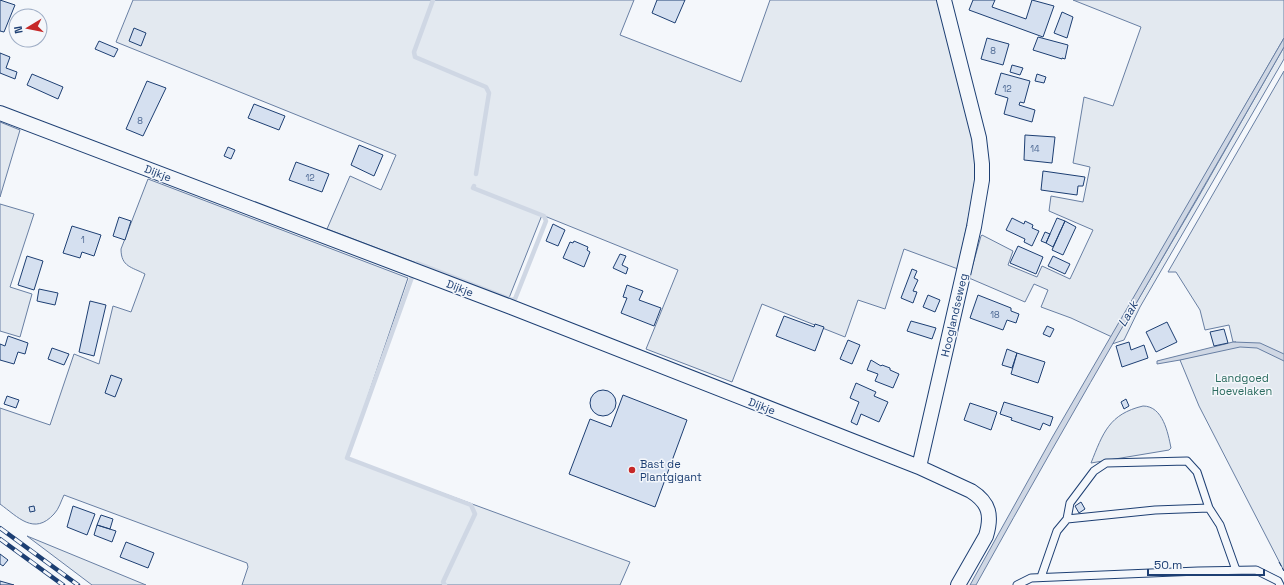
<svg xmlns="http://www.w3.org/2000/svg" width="1284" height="585" viewBox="0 0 1284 585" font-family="'Space Grotesk',sans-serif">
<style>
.green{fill:#e3e9f0;stroke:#687fa3}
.water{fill:#cfd7e4;stroke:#687fa3}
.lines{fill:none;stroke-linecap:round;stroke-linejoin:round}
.stream{stroke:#cfd7e4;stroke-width:4.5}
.building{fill:#d5e0f0;stroke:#1d3f73}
.service-casing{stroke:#1d3f73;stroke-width:9}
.minor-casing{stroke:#1d3f73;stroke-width:16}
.service{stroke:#f4f7fb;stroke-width:7}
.minor{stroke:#f4f7fb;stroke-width:14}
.rail-casing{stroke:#1d3f73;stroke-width:4.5}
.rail{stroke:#f4f7fb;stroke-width:3;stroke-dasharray:9;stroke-linecap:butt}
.fence{stroke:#1d3f73;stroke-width:1;stroke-dasharray:5 2;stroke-linecap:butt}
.poi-dot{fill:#c62828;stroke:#f4f7fb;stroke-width:1.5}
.labels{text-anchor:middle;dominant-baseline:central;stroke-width:3;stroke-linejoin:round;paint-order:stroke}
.number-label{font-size:9px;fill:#4b6792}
.street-label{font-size:11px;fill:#1d3f73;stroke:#f4f7fb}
.park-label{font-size:11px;fill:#2c6c60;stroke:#f4f7fb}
.poi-label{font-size:11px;fill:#1d3f73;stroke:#f4f7fb;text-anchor:start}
.water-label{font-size:12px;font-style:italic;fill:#1d3f73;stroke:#f4f7fb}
</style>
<rect width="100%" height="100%" fill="#f4f7fb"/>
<path class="green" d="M133 0H634L620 35 741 82 770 0H939L972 137 976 161 974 190 958 269 904 249 885 309 858 300 845 337 762 304 732 382 646 349 678 270 542 215 509 298 327 229 350 176 381 190 396 155 116 42Z
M1073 0H1284V38L1112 337 1071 318 1041 307 1048 290 1034 284 1025 302 969 278 981 236 982 235 1013 251 1008 265 1037 277 1042 266 1070 279 1093 230 1049 211 1051 196 1083 202 1090 167 1073 163 1084 97 1113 106 1141 27Z
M1284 47V59L1140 307 1124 340 1112 344 1199 196Z
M1284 71V571L1199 406 1180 360 1236 342H1233L1229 325 1205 330 1200 310 1176 272H1168Z
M0 122 20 130 0 197Z
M148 179 408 278 347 458 630 562 620 585H242L248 567 247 563 64 495C61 501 59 509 54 514 34 536 18 517 0 504V408L50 425 74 354 99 364 113 306 131 312 145 274C132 267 121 267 121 249Z
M0 204 34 214 10 287 32 294 20 337 0 331Z
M1143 406C1163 406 1168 433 1171 448L1169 450 1091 463C1103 433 1109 414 1143 406Z
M27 536 146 585H92Z"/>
<path class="water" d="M1284 38V47C1182 226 1076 404 976 585H970L1053 436Z
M1233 342 1260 343 1284 354V361L1257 348 1240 347 1180 360 1157 364V361Z"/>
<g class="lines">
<path class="stream" d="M433 0 414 52 415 57 486 87 489 93 476 174
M416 264 417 263 512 300 515 299 546 221 544 216 473 188 474 186
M412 277 347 458 471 505 475 514 443 582 445 585"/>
</g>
<path class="building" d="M0 0 15 5 4 32 0 31Z
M657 0H685L675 23 652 13Z
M973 0H995L992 7 1026 19 1032 0 1054 6 1043 37 969 10Z
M1062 12 1073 17 1067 38 1054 33Z
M134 28 146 33 141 46 129 41Z
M1038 37 1068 45 1065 59 1062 58V59L1033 50Z
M987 38 1009 44 1003 65 981 59Z
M99 41 118 49 114 57 95 49Z
M0 53 10 57 6 68 17 72 15 79 0 73Z
M1012 65 1023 68 1020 75 1010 72Z
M1001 73 1030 81 1024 103 1020 102 1019 105 1035 110 1032 122 1004 114 1008 98 995 94Z
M32 74 63 87 58 99 27 85Z
M1037 74 1046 77 1044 83 1035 81Z
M147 81 166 88 143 136 126 129Z
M254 104 285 116 279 130 248 118Z
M1025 135 1055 137 1052 163 1024 160Z
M359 145 383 155 374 176 351 165Z
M228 147 235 150 231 159 224 156Z
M296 162 329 174 322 192 289 180Z
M1043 171 1085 177 1083 186H1078L1077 195 1041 190Z
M119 217 131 221 125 240 113 236Z
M1012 218 1024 224 1025 221 1033 225 1032 228 1039 231 1032 246 1024 242 1025 239 1006 230Z
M1057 218 1065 221 1053 247 1046 243Z
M1065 221 1076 227 1063 255 1052 250Z
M553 224 565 230 558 246 546 241Z
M72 226 101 235 94 256 82 252 80 258 63 253Z
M1045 232 1050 234 1046 243 1041 241Z
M574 241 588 247 587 250 590 252 584 267 563 258 570 242 573 243Z
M1018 246 1043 257 1036 274 1010 263Z
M620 254 626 256 622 265 628 268 626 274 613 268Z
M27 256 43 261 34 290 18 285Z
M1053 256 1070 264 1065 274 1048 266Z
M912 269 917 271 914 278 918 280 913 291 917 292 913 303 901 298Z
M627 285 643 291 639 300 661 308 654 326 621 313 627 298 623 297Z
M39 289 58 293 55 305 37 301Z
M928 295 940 300 935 312 923 307Z
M978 295 1011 308V311L1019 314 1016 323 1007 320 1003 330 970 318Z
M90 301 106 305 94 356 79 352Z
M784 316 814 327 815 324 824 327 815 351 776 336Z
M911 321 936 328 932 339 907 331Z
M1167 322 1177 342 1156 352 1146 332Z
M1047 326 1054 329 1050 337 1043 334Z
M1224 329 1228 343 1214 346 1210 332Z
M8 336 28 343 25 354 18 352 14 364 0 360V344L5 346Z
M848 340 860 345 852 364 840 359Z
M1129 342 1131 350 1144 345 1148 358 1122 367 1116 346Z
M52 348 69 354 64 365 48 359Z
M1007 349 1017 353 1012 368 1002 365Z
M1017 353 1045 362 1038 383 1011 374Z
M871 360 881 366 882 365 890 368V370L899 374 893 388 875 381 878 374 867 370Z
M111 375 122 379 115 397 105 393Z
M856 383 876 392 874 396 888 402 879 422 861 414 857 425 851 422 859 402 850 398Z
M590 403a13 13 0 1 1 26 0a13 13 0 1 1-26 0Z
M623 395 687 420 655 507 569 474 590 419 611 427Z
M7 396 19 400 16 408 4 404Z
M1126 399 1129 406 1124 409 1121 402Z
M1004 402 1053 417 1050 426 1043 423 1040 430 1011 420 1012 418 1000 414Z
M970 403 997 412 991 430 964 420Z
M1081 502 1085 509 1079 513 1075 506Z
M34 506 35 511 30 512 29 507Z
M73 506 95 514 87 535 67 527Z
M101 515 113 519 110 529 97 525Z
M97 525 116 531 112 542 94 535Z
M126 542 154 553 148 568 120 557Z
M0 554 8 560 3 566 0 564Z
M0 581 14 585H0Z"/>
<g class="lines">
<g class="service-casing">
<path id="service" d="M1067 519 1070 503 1094 471 1106 463 1187 461 1197 472 1209 508
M1041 577 1057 531 1067 519 1155 510 1209 508 1220 525 1236 570
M1017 585 1031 578 1198 571 1256 570 1278 581 1280 585"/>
</g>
<g class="minor-casing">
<path id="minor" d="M0 113 511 307 919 467 971 491C990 503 992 516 986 536L958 585
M919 467 974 227 982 180V164L979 138 944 0"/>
</g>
<use href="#service" class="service"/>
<use href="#minor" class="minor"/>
<g class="rail-casing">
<path id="rail" d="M0 528 78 585
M0 539 63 585"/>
</g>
<use href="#rail" class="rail"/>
<path class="fence" d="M1279 562 1284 571"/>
</g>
<circle class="poi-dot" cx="632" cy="470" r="4"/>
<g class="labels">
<g class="number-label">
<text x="993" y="51">8</text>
<text x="1007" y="89">12</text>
<text x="140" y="121">8</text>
<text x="1035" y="149">14</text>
<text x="310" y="178">12</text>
<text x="83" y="240">1</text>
<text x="995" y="315">18</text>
</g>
<g class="street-label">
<text transform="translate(158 173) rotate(21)">Dijkje</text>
<text transform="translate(460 288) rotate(21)">Dijkje</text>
<text transform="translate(954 315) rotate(-77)">Hooglandseweg</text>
<text transform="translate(762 406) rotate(21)">Dijkje</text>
</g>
<g class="park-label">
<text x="1242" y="378">Landgoed<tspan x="1242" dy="13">Hoevelaken</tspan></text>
</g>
<g class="poi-label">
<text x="640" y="464">Bast de<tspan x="640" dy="13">Plantgigant</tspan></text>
</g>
<g class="water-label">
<text transform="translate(1128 314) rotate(-60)">Laak</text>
</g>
</g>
<g transform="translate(28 28) rotate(260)"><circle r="19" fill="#f4f7fb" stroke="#9eadc5"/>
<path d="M0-3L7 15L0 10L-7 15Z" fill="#c62828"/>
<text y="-6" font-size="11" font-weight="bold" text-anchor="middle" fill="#1d3f73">N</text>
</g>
<path d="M1148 569v6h116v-6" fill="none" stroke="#1d3f73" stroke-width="2"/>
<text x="1154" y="569" font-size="12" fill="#1d3f73" stroke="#f4f7fb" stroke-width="3" paint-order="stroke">50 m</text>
</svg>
